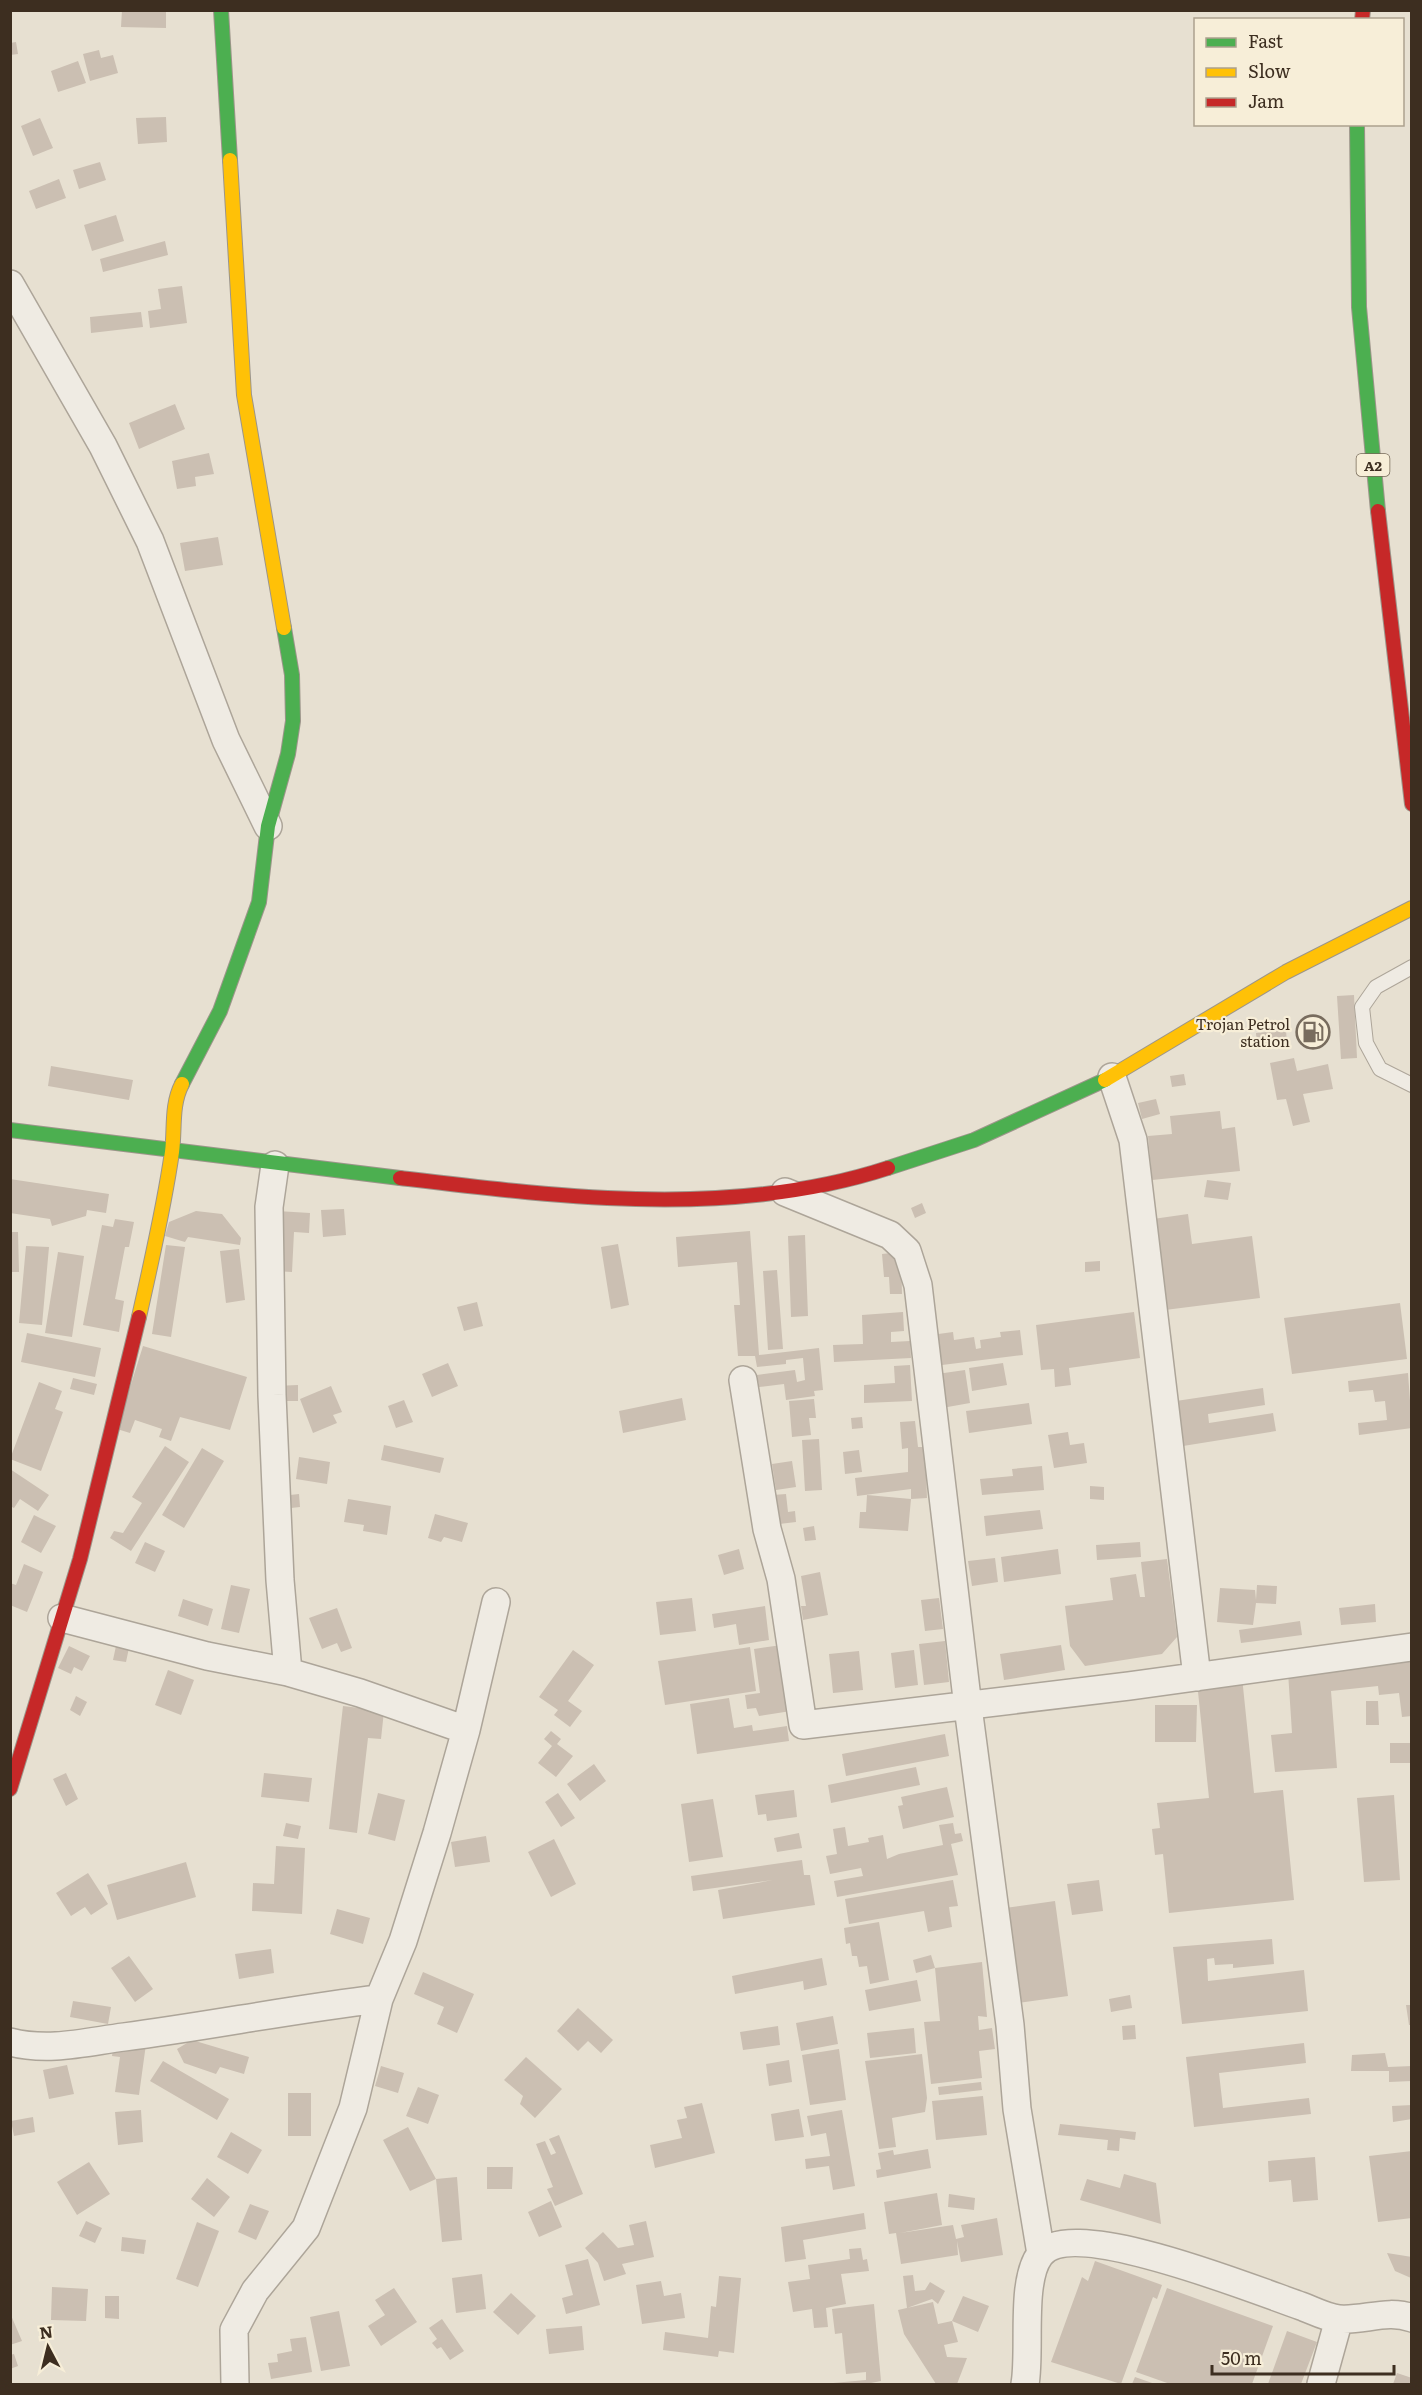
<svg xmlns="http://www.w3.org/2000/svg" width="1422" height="2395" viewBox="0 0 1422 2395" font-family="Literata,serif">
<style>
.building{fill:#cbbfb2}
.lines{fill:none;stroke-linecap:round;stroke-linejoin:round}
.lane-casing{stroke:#ada599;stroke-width:16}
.street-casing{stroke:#ada599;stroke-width:30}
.fast-casing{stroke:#9c958a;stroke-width:16}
.slow-casing{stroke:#9c958a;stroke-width:16}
.jam-casing{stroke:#9c958a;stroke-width:16}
.lane{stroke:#efebe3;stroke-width:14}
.street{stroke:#efebe3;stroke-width:27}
.fast{stroke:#4caf50;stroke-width:14}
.slow{stroke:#ffc107;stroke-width:14}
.jam{stroke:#c62828;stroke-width:14}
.labels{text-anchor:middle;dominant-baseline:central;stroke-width:4.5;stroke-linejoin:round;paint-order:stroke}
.shield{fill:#f7eed8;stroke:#756857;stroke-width:1.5}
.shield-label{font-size:14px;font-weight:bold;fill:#3d2e20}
.poi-label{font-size:15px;fill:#3d2e20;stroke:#f7eed8;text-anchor:end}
</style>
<rect width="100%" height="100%" fill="#e7e0d1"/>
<path class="building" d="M122 10H166V28L121 27Z
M16 42 18 54 10 55V43Z
M99 50 101 58 113 55 118 73 90 81 83 54Z
M78 61 86 83 58 92 51 71Z
M166 117 167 142 138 144 136 118Z
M40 118 53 148 33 156 21 126Z
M100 162 106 180 79 189 73 170Z
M59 179 66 198 36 209 29 191Z
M116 215 124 241 92 251 84 225Z
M165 241 168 255 103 272 100 259Z
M182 286 187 323 150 328 148 311 161 309 158 289Z
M141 312 143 327 91 333 90 317Z
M175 404 185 429 139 449 129 423Z
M209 453 214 474 195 477 196 486 177 489 172 461Z
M218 537 223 565 185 571 180 543Z
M1354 995 1357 1058 1341 1059 1337 996Z
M1286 1030 1287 1044 1257 1047 1256 1033Z
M1294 1058 1297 1071 1328 1064 1333 1089 1303 1094 1310 1122 1293 1126 1286 1099 1277 1100 1270 1063Z
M51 1066 133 1080 129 1100 48 1086Z
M1184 1074 1186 1085 1172 1087 1170 1076Z
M1156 1099 1160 1114 1142 1119 1138 1103Z
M1220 1111 1222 1129 1235 1127 1240 1171 1152 1180 1148 1136 1172 1134 1170 1116Z
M10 1179 109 1194 106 1213 87 1210 86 1216 52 1226 50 1219 10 1213Z
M1207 1180 1231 1183 1228 1200 1204 1197Z
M922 1203 926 1213 915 1218 911 1208Z
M344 1209 346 1235 323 1237 321 1210Z
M196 1211 222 1214 241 1238 240 1245 188 1237 185 1242 165 1236 169 1222Z
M277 1211 310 1213 309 1233 294 1232 292 1272 275 1271Z
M1188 1214 1192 1244 1252 1236 1260 1298 1165 1310 1153 1219Z
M115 1219 134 1222 129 1247H125L115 1299 124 1301 119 1332 83 1325 102 1225 113 1227Z
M750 1231 759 1355 819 1348 823 1390 814 1391 815 1396 786 1400 784 1384 759 1387 757 1375 795 1370 797 1382 805 1380 803 1358 786 1360V1364L757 1367 755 1356H738L734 1305H740L737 1262 678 1267 676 1237Z
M10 1232H18L19 1272H10Z
M805 1235 808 1316 791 1317 788 1236Z
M618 1244 629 1305 611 1309 601 1247Z
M166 1245 185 1247 171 1337 152 1334Z
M26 1246 49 1247 42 1325 19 1323Z
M239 1249 245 1300 226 1303 220 1251Z
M58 1252 84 1256 72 1337 45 1333Z
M901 1252 902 1294H890L889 1277H884L882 1254Z
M1100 1261V1271L1085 1272V1262Z
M777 1270 783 1349 768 1350 763 1271Z
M477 1302 483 1326 464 1331 457 1307Z
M1400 1303 1407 1359 1292 1374 1284 1318Z
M903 1312 904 1331 891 1332V1342L910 1341 911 1358 834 1362 833 1345 863 1344 862 1315Z
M1134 1312 1140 1358 1069 1368 1071 1385 1055 1387 1054 1369 1041 1370 1036 1325Z
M1020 1330 1023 1355 934 1366 931 1335 953 1332 954 1340 974 1337 976 1349 981 1348 980 1340 1001 1337 1000 1332Z
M27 1333 101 1348 95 1377 21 1362Z
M143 1346 247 1377 230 1430 180 1417 171 1441 159 1437 162 1429 135 1420 130 1433 117 1429Z
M448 1363 458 1386 432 1397 422 1374Z
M1003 1363 1007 1385 972 1391 969 1368Z
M910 1365 912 1401 864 1403V1385L895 1383 894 1366Z
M965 1370 970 1403 942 1408 937 1374Z
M1408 1373 1412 1428 1359 1435 1358 1423 1387 1420 1385 1401 1375 1402 1373 1390 1349 1392 1348 1381Z
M73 1378 97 1384 94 1395 70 1389Z
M39 1382 62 1391 55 1409 63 1412 41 1471 10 1459Z
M298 1385V1401H275V1386Z
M331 1386 342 1412 333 1415 337 1423 313 1433 300 1399Z
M1263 1388 1265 1405 1208 1414 1209 1423 1273 1413 1276 1431 1183 1446 1176 1401Z
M682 1398 686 1420 623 1433 619 1411Z
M814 1399 816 1418H809L811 1435 792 1437 789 1401Z
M404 1400 413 1422 396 1428 388 1406Z
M1029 1403 1032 1424 969 1433 966 1411Z
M862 1417 863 1428 852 1429 851 1418Z
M915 1421 918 1447H925L927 1498 911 1499V1489L857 1496 855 1478 908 1472V1448L902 1449 900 1422Z
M1068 1432 1070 1445 1084 1443 1087 1463 1054 1468 1048 1435Z
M819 1439 822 1490 805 1491 802 1440Z
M384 1445 444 1458 440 1473 381 1460Z
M165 1446 189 1462 131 1551 110 1538 114 1531 123 1533 142 1503 132 1497Z
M202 1448 224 1461 184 1528 162 1515Z
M859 1450 862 1472 845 1474 843 1452Z
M299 1457 330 1462 327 1484 296 1479Z
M792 1461 796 1487 776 1490 772 1464Z
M1042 1466 1044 1490 982 1495 980 1479 1013 1476 1012 1469Z
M10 1469 49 1495 38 1511 20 1499 14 1508 10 1506Z
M1090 1486 1104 1487V1500L1090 1499Z
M299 1494 300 1507 282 1509 281 1496Z
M786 1494 788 1512 795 1511 796 1522 771 1525 773 1495Z
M867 1495 911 1499 908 1531 859 1528 860 1512H866Z
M348 1499 391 1506 387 1535 363 1531 364 1525 344 1522Z
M1040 1510 1043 1529 986 1536 984 1516Z
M435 1514 468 1523 462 1542 444 1537 441 1542 428 1538Z
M34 1515 56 1526 41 1553 21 1542Z
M814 1526 816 1540 805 1541 803 1528Z
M145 1542 165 1551 155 1572 135 1563Z
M1140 1542 1141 1557 1097 1560 1096 1545Z
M739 1549 744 1569 724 1575 718 1555Z
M1058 1549 1061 1574 1004 1582 1001 1557Z
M995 1558 998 1582 972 1586 968 1561Z
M1167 1559 1177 1637 1162 1654 1085 1666 1070 1646 1065 1606 1113 1600 1110 1578 1136 1574 1140 1597H1145L1141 1562Z
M24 1564 43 1572 27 1612 10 1605V1583L16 1585Z
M820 1572 828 1615 803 1620 801 1606H806L801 1576Z
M231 1585 250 1589 239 1633 221 1629Z
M1257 1585 1277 1586 1276 1604 1256 1603 1253 1625 1217 1622 1220 1588 1255 1590 1256 1600Z
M692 1598 696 1631 660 1635 656 1602Z
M939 1598 943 1629 925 1631 921 1600Z
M183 1599 213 1609 208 1626 178 1616Z
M1375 1604 1376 1622 1341 1625 1339 1608Z
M765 1606 769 1640 739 1645 736 1624 714 1628 712 1614Z
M337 1608 352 1648 341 1652 337 1643 322 1649 309 1618Z
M1300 1621 1302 1635 1241 1643 1239 1630Z
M945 1641 949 1682 924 1685 919 1644Z
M782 1645 791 1711 759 1716 756 1708 747 1709 745 1695 760 1693 754 1649Z
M1061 1645 1065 1670 1004 1680 1000 1654Z
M69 1646 90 1656 82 1671 74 1667 71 1674 58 1668Z
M116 1646 129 1648 126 1662 113 1660Z
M750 1647 756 1691 665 1705 658 1661Z
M573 1650 594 1665 568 1701 582 1711 570 1727 554 1715 558 1710 539 1697Z
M914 1650 918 1685 895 1688 891 1653Z
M859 1651 863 1690 833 1693 829 1654Z
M1412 1660V1716L1402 1717 1399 1693 1379 1695 1378 1686 1331 1691 1337 1768 1275 1772 1271 1735 1292 1733 1288 1672Z
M168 1670 194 1680 181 1715 155 1705Z
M1242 1677 1254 1793 1283 1790 1294 1900 1169 1913 1163 1854 1155 1855 1152 1829 1160 1828 1157 1803 1209 1798 1197 1682Z
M76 1696 87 1702 80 1716 70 1710Z
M729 1698 734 1728 752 1725 753 1731 787 1726 789 1741 697 1754 690 1704Z
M1366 1701H1378L1379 1725H1366Z
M1155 1705H1197L1196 1742H1155Z
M343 1706 384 1711 381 1739 368 1738 357 1833 329 1829Z
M551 1731 561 1739 557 1744 573 1756 556 1777 538 1763 552 1746 544 1739Z
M945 1734 949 1756 846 1776 842 1754Z
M1390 1743H1412V1763H1390Z
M594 1764 606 1781 580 1801 567 1784Z
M916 1767 920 1785 831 1803 828 1785Z
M66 1773 78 1799 66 1806 53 1779Z
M264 1773 312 1778 309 1802 261 1797Z
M947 1787 954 1817 903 1829 898 1806 903 1805 901 1797Z
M794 1790 797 1817 767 1821 766 1814 758 1815 755 1795Z
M378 1793 405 1800 395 1841 368 1834Z
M558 1793 575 1818 561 1827 545 1802Z
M1394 1795 1400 1880 1364 1882 1357 1798Z
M713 1799 723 1857 689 1862 681 1804Z
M286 1823 301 1826 298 1839 283 1836Z
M953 1823 955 1834 961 1833 963 1841 951 1844 958 1875 837 1897 834 1881 863 1876 861 1868 830 1874 826 1856 837 1854 833 1829 845 1827 848 1846 869 1842 868 1838 883 1835 887 1859 899 1854 943 1845 939 1825Z
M799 1833 802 1848 777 1852 774 1838Z
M486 1836 490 1862 455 1867 451 1842Z
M554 1839 576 1884 551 1897 528 1852Z
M276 1846 305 1848 302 1914 252 1911 253 1883 274 1884Z
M802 1860 804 1875H810L815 1905 723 1919 718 1890 773 1880 693 1891 691 1876Z
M186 1862 196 1897 117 1920 107 1885Z
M88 1873 108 1904 91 1915 85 1907 71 1916 56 1893Z
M953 1880 958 1906 949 1907 952 1927 928 1932 924 1911 849 1924 845 1899Z
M1099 1880 1103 1911 1072 1915 1067 1884Z
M1055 1901 1068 1996 1018 2003 1005 1908Z
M337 1909 370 1918 363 1944 330 1934Z
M879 1922 889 1980 870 1984 867 1966 859 1967 857 1956H852L850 1943 846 1944 844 1928Z
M1272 1939 1274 1964 1233 1968V1964L1215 1965 1214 1958 1207 1959 1208 1981 1304 1970 1308 2011 1182 2024 1173 1947Z
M271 1949 274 1973 239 1979 235 1954Z
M931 1955 935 1968 916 1973 913 1960Z
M129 1956 153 1989 135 2002 111 1968Z
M822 1958 827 1985 804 1990 803 1981 735 1994 732 1976Z
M982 1962 987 2017 978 2016 979 2030 992 2028 995 2049 979 2051 982 2078 931 2084 924 2022 940 2021 935 1968Z
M423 1972 474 1994 457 2033 437 2024 444 2007 414 1994Z
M917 1980 921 2001 869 2011 865 1990Z
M1130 1995 1132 2008 1111 2012 1109 1999Z
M73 2001 111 2007 108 2024 70 2017Z
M1406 2005H1412V2025H1409Z
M578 2008 613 2040 601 2053 588 2041 578 2051 557 2031Z
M833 2016 838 2044 801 2051 796 2023Z
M1135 2025 1136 2039 1123 2040 1122 2026Z
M778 2026 780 2045 743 2050 740 2032Z
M914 2028 916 2053 870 2058 867 2033Z
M114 2040 146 2044 139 2095 115 2092 120 2057 112 2056Z
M192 2040 249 2057 244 2074 220 2067 216 2074 184 2063 177 2049Z
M1304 2043 1306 2063 1219 2073 1223 2108 1309 2098 1311 2114 1194 2127 1186 2057Z
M839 2049 846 2100 810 2105 802 2055Z
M1385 2053 1388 2067 1412 2066V2081L1389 2082V2071H1351L1352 2055Z
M922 2054 927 2098 925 2112 892 2118 896 2147 879 2149 865 2061Z
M526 2057 562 2089 535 2118 520 2104 523 2096 504 2080Z
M789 2060 792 2082 769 2086 766 2064Z
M163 2061 229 2099 217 2120 150 2081Z
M67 2065 74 2094 49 2099 43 2070Z
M381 2066 404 2073 398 2093 375 2086Z
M981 2082 982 2090 939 2095 938 2087Z
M418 2087 439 2095 428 2124 406 2116Z
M288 2093H311V2136H288Z
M983 2096 987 2135 936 2140 932 2101Z
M702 2103 715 2153 655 2168 650 2145 682 2138 677 2120 687 2118 684 2107Z
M1412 2105V2119L1393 2122 1392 2106Z
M799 2109 804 2137 775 2141 771 2114Z
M141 2110 143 2142 118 2145 115 2112Z
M842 2110 855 2186 833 2190 829 2166 806 2169 805 2159 830 2156 826 2133 811 2136 807 2116Z
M33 2117 35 2132 14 2136 11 2121Z
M1060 2124 1136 2132 1135 2140 1120 2138 1119 2151 1107 2150 1108 2140 1058 2135Z
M408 2127 436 2179 410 2191 383 2140Z
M231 2132 262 2150 248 2174 217 2157Z
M559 2135 583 2194 555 2206 547 2189 553 2187 536 2144 545 2141 551 2155 556 2153 549 2139Z
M928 2149 931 2168 877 2178 876 2170 881 2169 878 2153 893 2150 894 2155Z
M1412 2151V2218L1378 2222 1369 2156Z
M1315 2157 1318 2200 1293 2202 1291 2180 1269 2182 1268 2161Z
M89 2162 110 2194 77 2215 57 2182Z
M487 2167H513L512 2189H487Z
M1124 2174 1156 2183 1161 2224 1080 2200 1087 2179 1120 2188Z
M457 2177 462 2240 442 2242 436 2179Z
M207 2178 230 2197 214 2217 191 2199Z
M937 2193 942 2225 900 2233 953 2225 956 2239 964 2237 961 2225 997 2218 1003 2255 961 2262 957 2241 958 2255 901 2264 896 2233 889 2234 884 2202Z
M949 2194 975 2198 974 2210 948 2207Z
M551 2201 562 2227 539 2237 528 2212Z
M250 2204 269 2211 256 2240 238 2232Z
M864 2213 866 2229 803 2240 806 2259 785 2262 781 2227Z
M86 2221 102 2228 95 2243 79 2236Z
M646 2221 654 2257 622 2264 626 2274 604 2281 598 2263 585 2248 603 2232 618 2248 634 2245 629 2225Z
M197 2222 219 2231 198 2287 176 2279Z
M122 2237 146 2240 144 2254 121 2251Z
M861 2248 863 2260 867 2259 869 2271 841 2274 846 2304 826 2308 828 2327 814 2328 812 2309 793 2312 788 2282 810 2279 808 2265 850 2259 849 2249Z
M1387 2253 1412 2257 1411 2278 1395 2271Z
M588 2259 600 2305 566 2314 562 2298 573 2295 565 2265Z
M1095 2261 1162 2285 1157 2299 1153 2297 1121 2384 1051 2362 1082 2277 1088 2281Z
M482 2274 486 2309 456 2313 452 2278Z
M913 2275 915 2291 925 2290 930 2282 945 2291 938 2304 932 2299 907 2308 903 2276Z
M719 2276 741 2278 734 2353 719 2351 718 2357 663 2350 665 2332 708 2338 711 2306 716 2307Z
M661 2281 664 2296 681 2293 685 2318 642 2324 636 2285Z
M52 2287 88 2289 86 2321 51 2320Z
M394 2288 417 2322 381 2346 368 2326 385 2315 375 2300Z
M1167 2288 1273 2326 1252 2384H1170L1136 2372Z
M511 2293 536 2316 518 2335 493 2312Z
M105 2296H119V2319L105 2318Z
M963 2296 989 2306 978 2332 952 2321Z
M933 2302 938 2324 952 2321 958 2342 944 2345 947 2357 967 2358 957 2384H936L904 2334 898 2310Z
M874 2304 881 2381 866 2384H822L866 2380V2372L846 2374 842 2333 835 2334 832 2309Z
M339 2311 350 2366 321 2371 310 2317Z
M10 2313 22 2341 10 2345Z
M442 2319 464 2351 450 2360 441 2347 437 2349 432 2343 437 2339 429 2328Z
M582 2326 584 2350 549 2354 546 2329Z
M1287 2331 1317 2342 1301 2384H1268Z
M306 2337 312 2372 271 2379 268 2363 278 2362 277 2354 292 2351 290 2339Z
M14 2354 18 2366 10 2369V2355Z
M1397 2373 1412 2378V2384H1393Z
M1135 2377 1155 2384H1132Z"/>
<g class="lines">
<g class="lane-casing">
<path id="lane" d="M1412 967 1376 987 1362 1007 1366 1043 1380 1069 1412 1085"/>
</g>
<g class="street-casing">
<path id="street" d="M10 284 103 446 150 541 226 740 268 826
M1112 1077 1133 1140 1197 1677
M275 1165 269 1207 272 1395 280 1580 288 1672
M785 1192 890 1235 907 1251 918 1285 968 1707 1010 2025 1017 2109 1041 2254
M743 1380 767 1529 781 1579 803 1725 1129 1686 1412 1647
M62 1618 207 1656 288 1672 360 1693 466 1730
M10 2042C49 2052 86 2042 124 2037 209 2026 293 2009 379 1999
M235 2384 234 2330 255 2291 306 2228 353 2108 379 1999 403 1941 437 1833 466 1730 496 1602
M1025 2384C1031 2351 1020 2281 1040 2255 1072 2215 1257 2291 1301 2306 1312 2310 1327 2318 1339 2319 1364 2321 1387 2309 1412 2318
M1321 2384 1339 2319"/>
</g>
<g class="fast-casing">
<path id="fast" d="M221 10 230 160
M1357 124 1359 307 1378 511
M182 1084 220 1011 259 902 268 826 288 754 293 721 292 675 284 628
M10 1130 400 1178
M888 1168 974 1140 1105 1080"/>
</g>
<g class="slow-casing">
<path id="slow" d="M230 160 244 395 284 628
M1105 1080 1286 972 1412 908
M139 1317C151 1263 164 1208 172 1152 175 1129 171 1105 182 1084"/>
</g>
<g class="jam-casing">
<path id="jam" d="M1362 20 1363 10
M1378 511 1412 804
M400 1178C559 1197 732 1219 888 1168
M10 1789 80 1559 139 1317"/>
</g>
<use href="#lane" class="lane"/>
<use href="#street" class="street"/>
<use href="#fast" class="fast"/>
<use href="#slow" class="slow"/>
<use href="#jam" class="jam"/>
</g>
<defs>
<g id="fuel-ring" transform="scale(1.725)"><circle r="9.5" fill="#f7eed8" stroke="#786c5e" stroke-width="1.5"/><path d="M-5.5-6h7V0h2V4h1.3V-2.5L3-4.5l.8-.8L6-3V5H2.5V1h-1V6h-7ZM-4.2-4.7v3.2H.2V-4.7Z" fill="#786c5e"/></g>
</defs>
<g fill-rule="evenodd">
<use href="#fuel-ring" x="1313" y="1032"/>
</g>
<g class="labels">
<rect class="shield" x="1356.5" y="454" width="33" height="22" rx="4.5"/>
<g class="shield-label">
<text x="1373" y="465">A2</text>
</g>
<g class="poi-label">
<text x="1290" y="1023">Trojan Petrol<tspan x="1290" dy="17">station</tspan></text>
</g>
</g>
<rect width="1422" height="2395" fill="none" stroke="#3d2e20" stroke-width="24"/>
<rect x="1194" y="18" width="210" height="108" fill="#f7eed8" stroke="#ada18e" stroke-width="1.5"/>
<rect x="1206" y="38" width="30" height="9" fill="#4caf50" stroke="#ada18e" stroke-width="1.5"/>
<text x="1248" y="48" font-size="18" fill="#3d2e20">Fast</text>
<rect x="1206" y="68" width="30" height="9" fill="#ffc107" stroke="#ada18e" stroke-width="1.5"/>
<text x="1248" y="78" font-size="18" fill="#3d2e20">Slow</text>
<rect x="1206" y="98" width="30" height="9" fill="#c62828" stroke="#ada18e" stroke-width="1.5"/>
<text x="1248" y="108" font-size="18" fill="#3d2e20">Jam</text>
<g transform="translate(48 2347) rotate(353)" stroke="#f7eed8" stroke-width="4.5" paint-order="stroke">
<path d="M0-4.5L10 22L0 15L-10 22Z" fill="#3d2e20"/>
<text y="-9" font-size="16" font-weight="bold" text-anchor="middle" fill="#3d2e20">N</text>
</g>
<path d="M1212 2365v9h182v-9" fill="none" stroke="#3d2e20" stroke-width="3"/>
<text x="1221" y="2365" font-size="18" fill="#3d2e20" stroke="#f7eed8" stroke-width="4.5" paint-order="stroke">50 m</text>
</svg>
